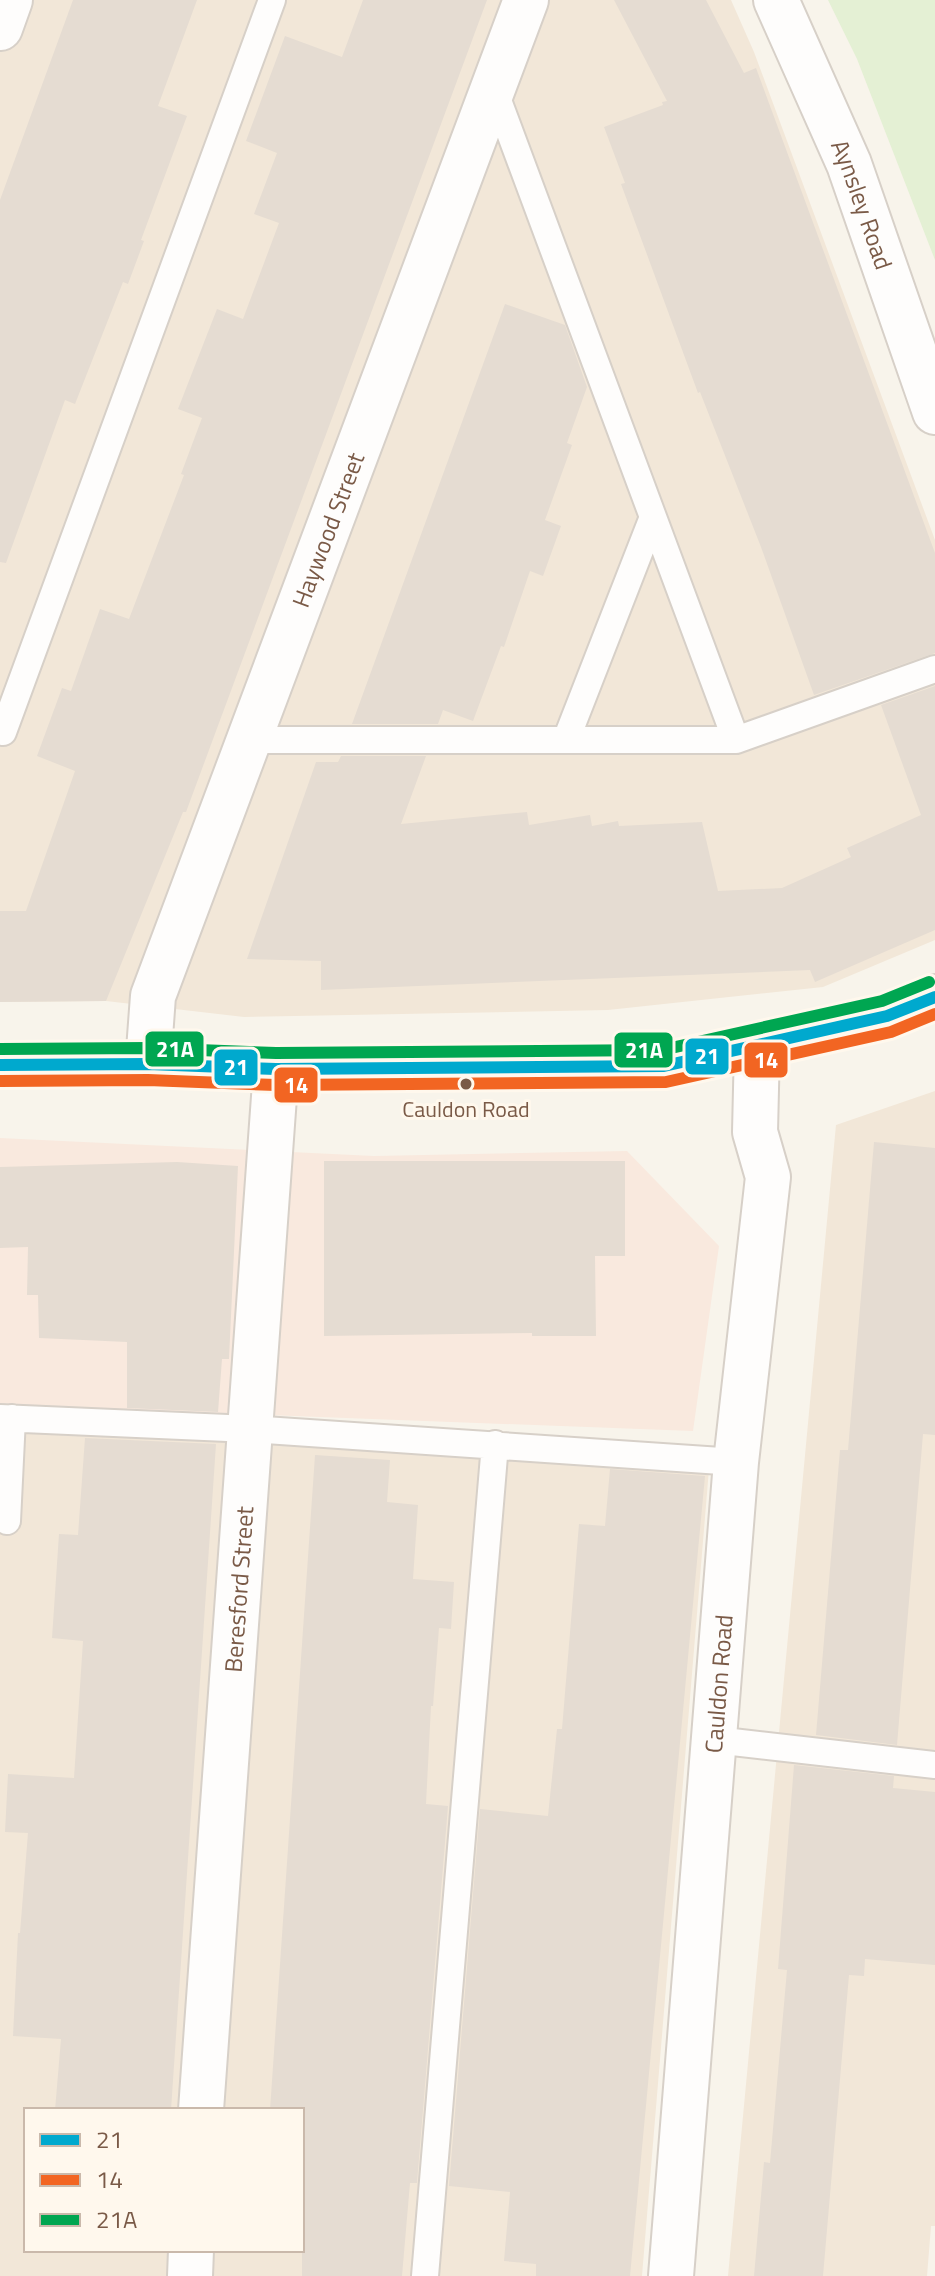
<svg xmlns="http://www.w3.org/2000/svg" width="935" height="2276" viewBox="0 0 935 2276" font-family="'Titillium Web',sans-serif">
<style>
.residential{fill:#f2e7d8;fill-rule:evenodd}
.commercial{fill:#f9e9de}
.green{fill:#e4f0d4}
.building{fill:#e5dcd2}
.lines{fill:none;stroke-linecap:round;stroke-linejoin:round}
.service-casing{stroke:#d7d0c8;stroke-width:30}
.minor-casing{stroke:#d7d0c8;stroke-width:48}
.primary-casing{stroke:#dad0c8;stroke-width:48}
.service{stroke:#fefdfc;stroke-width:26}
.minor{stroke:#fefdfc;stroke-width:44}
.primary{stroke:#f3eee5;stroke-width:44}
.bus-1-casing{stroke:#fff8ed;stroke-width:18}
.bus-2-casing{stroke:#fff8ed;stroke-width:18}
.bus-3-casing{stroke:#fff8ed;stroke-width:18}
.bus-1{stroke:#00a9ce;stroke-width:12}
.bus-2{stroke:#f26522;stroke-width:12}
.bus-3{stroke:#00a651;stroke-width:12}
.bus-dot{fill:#7a5a47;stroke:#fff8ed;stroke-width:3}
.labels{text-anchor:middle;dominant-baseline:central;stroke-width:6;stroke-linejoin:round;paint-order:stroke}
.bus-label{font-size:22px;fill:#7a5a47;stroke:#fff8ed}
.street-label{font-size:24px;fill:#7a5a47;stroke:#fff8ed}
.line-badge{stroke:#fff8ed;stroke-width:3}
.badge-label{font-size:22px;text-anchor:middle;font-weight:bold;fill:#fff}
</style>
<rect width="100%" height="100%" fill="#f8f4eb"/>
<path class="residential" d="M0 0H731L754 52 935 540V940L823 987 608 1010 244 1017 106 1001 0 1002Z
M935 1091V2226H931L927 2276H728L836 1125Z
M0 1427 709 1469 642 2276H0ZM26 2110H302V2250H26Z"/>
<path class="commercial" d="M0 1138 374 1156 627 1151 719 1246 693 1431 0 1405Z"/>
<path class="green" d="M828 0H935V260L857 59Z"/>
<path class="building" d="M73 0H197L158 106 187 116 141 240 144 241 128 284 123 282 75 404 65 400 6 563 0 562V200Z
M363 0H487L186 812H183L106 1001 0 1002V911H26L75 771 37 756 62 688 71 691 100 609 129 619 184 475 181 474 202 418 178 409 217 309 243 319 279 223 254 214 277 153 246 141 285 36 342 57Z
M614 0H706L744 73 756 68 935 553V653L814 695 761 547 700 392 698 393 621 184 625 183 604 127 663 105 662 102 667 101Z
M505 304 565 325 587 387 567 443 572 445 545 520 561 526 543 576 530 571 504 647 501 646 473 721 443 710 438 724H352Z
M935 686V930L815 982 810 970 321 990V961L247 959 316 762H338L341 756H426L401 824 527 812 529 825 590 815 592 826 618 821 619 826 702 822 718 891 782 888 851 857 847 848 921 815 881 705Z
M874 1142 935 1148V1435L923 1434 897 1745 816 1735 840 1450H848Z
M324 1161H625V1256H595L596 1336H532V1333L324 1336Z
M177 1162 238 1166 229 1359H222L218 1412 127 1408V1342L39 1338 38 1295H27L28 1247 0 1248V1167Z
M85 1438 216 1444 171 2110H55L61 2039 13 2036 18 1933H20L28 1833 5 1832 8 1774 74 1778 83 1641 52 1638 59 1534 78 1535Z
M315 1455 390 1460 387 1502 418 1505 413 1579 454 1582 451 1629 439 1628 433 1706H431L426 1804 448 1806 417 2183H410L402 2276H302V2110H270Z
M610 1469 705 1476 630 2276H536V2264L504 2261 510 2192 449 2186 480 1809 548 1816 557 1729H562L579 1524 605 1526Z
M794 1765 894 1776 893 1788 935 1792V1965L865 1959 864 1976 849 1975 823 2276H754L764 2162 770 2163 787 1970 778 1969Z"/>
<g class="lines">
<g class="service-casing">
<path id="service" d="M0 731 3 732 272 0
M249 740H736L493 87
M566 740 653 517
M736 740 935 669
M0 1418 250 1429 736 1462
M7 1521 12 1418
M715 1740 935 1765
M425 2276 495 1444"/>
</g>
<g class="minor-casing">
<g id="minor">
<path id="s1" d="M776 0 849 164 935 412"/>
<path d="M0 28 10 0"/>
<path id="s2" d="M148 1064 153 996 526 0"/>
<path id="s3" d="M201 2110 276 1069"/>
<path d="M190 2276 191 2250"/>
<path id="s4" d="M671 2276 736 1462 768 1177 755 1132 757 1046"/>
</g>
</g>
<g class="primary-casing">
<path id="primary" d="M0 1065 148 1064 276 1069 664 1066 887 1016 935 997"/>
</g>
<use href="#service" class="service"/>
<use href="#minor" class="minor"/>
<use href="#primary" class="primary"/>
<g class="bus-1-casing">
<path id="bus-1" d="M0 1065 148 1064 276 1069 664 1066 887 1016 935 997"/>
</g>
<g class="bus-2-casing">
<path id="bus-2" d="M0 1081 148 1080 276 1085 666 1082 891 1032 935 1014"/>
</g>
<g class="bus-3-casing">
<path id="bus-3" d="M0 1049 148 1048 276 1053 662 1050 882 1001 929 982"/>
</g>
<use href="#bus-1" class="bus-1"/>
<use href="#bus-2" class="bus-2"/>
<use href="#bus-3" class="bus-3"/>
</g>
<circle class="bus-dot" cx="466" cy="1084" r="7"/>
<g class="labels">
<g class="bus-label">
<text x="466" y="1109">Cauldon Road</text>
</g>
<g class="street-label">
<text stroke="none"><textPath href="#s1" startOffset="222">Aynsley Road</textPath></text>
<text stroke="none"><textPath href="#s2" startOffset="566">Haywood Street</textPath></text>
<text stroke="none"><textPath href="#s3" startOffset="522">Beresford Street</textPath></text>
<text stroke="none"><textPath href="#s4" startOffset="594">Cauldon Road</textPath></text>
</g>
</g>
<g class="line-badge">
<rect x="144" y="1030" width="61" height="38" rx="8" fill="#00a651"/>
<rect x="613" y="1031" width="61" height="38" rx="8" fill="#00a651"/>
<rect x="684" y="1037" width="46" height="39" rx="8" fill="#00a9ce"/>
<rect x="743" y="1041" width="46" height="38" rx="8" fill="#f26522"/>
<rect x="213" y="1048" width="46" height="39" rx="8" fill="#00a9ce"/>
<rect x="273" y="1066" width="46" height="38" rx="8" fill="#f26522"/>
</g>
<g class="badge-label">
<text x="175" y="1057">21A</text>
<text x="644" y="1058">21A</text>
<text x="707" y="1064">21</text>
<text x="766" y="1068">14</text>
<text x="236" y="1075">21</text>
<text x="296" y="1093">14</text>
</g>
<rect x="24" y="2108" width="280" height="144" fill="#fff8ed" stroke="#cab9ab" stroke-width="2"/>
<rect x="40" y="2134" width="40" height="12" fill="#00a9ce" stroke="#cab9ab" stroke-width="2"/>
<text x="96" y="2148" font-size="24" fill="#7a5a47">21</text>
<rect x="40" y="2174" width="40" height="12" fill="#f26522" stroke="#cab9ab" stroke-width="2"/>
<text x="96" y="2188" font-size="24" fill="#7a5a47">14</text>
<rect x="40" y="2214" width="40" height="12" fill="#00a651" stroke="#cab9ab" stroke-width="2"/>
<text x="96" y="2228" font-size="24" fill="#7a5a47">21A</text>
</svg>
